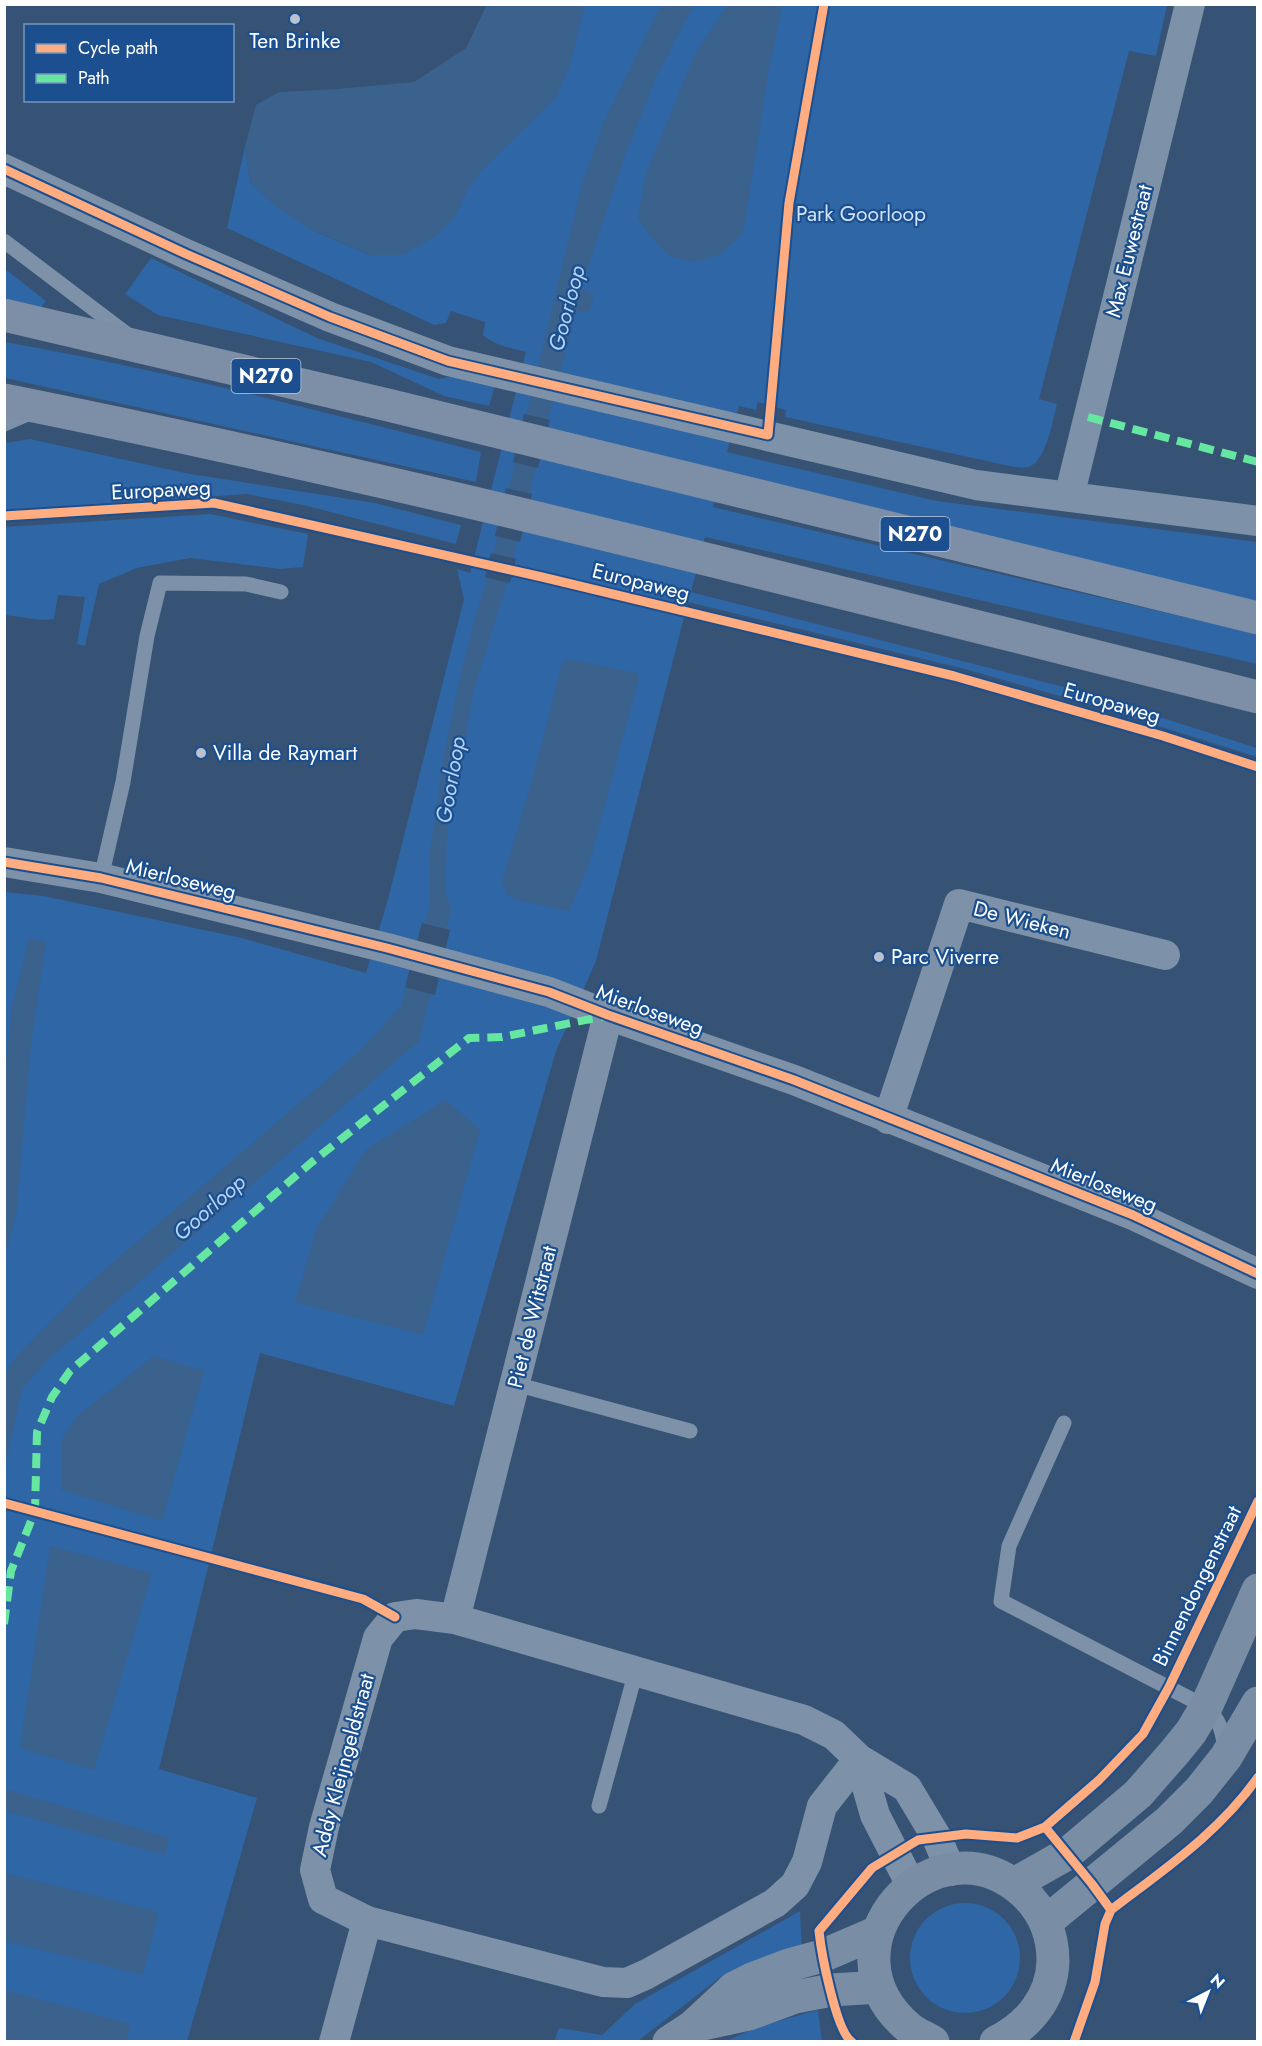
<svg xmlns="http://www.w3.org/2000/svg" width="1262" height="2046" viewBox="0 0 1262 2046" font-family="Jost,sans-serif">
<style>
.green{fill:#2f66a5}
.water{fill:#3b618d}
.pier{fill:#365274}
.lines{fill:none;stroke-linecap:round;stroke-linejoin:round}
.service{stroke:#7d92a8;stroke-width:15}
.minor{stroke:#7d92a8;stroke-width:30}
.secondary{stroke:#798da4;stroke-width:33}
.primary{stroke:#7d8ea7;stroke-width:33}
.quiet{stroke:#66e7a1;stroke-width:8;stroke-dasharray:15 8;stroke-linecap:butt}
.cycleway-casing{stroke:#1b4f8f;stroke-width:13}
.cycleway{stroke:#ffac80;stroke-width:9}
.poi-dot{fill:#b9c2ce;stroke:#1b4f8f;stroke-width:2}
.labels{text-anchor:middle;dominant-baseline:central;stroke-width:4.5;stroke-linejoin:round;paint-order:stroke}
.shield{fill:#1b4f8f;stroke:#bbcadd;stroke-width:1.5}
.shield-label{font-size:20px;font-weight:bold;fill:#fff}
.poi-label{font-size:21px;fill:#fff;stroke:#1b4f8f;text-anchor:start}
.park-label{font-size:21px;fill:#cfe3fa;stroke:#1b4f8f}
.street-label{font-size:21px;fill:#fff;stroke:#1b4f8f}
.water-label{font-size:22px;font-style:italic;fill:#b5d3f5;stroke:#1b4f8f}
</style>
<rect width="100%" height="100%" fill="#365274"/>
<path class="green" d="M523 5H1167L1156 56 1129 51 1039 399 1057 404C1053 419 1046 463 1028 467 1024 468 1018 467 1014 467L785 417 786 410 758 402 756 410 739 406 727 452 937 501 1257 542V603L722 472 713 507 1257 634V664L705 537 691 592 1068 688 1257 748V757L1105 709 965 669 688 602 596 961 556 1051 454 1406 260 1353 159 1769 257 1798 187 2041H5L4 892 44 896 242 938 366 973 388 899 464 599 457 569 470 573 526 352C510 348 496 346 483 335L485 322 451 311 446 323 434 325 227 228 245 146 250 182 310 229 370 255H402Z
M151 258 317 338 439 379 461 374 495 386 489 406 444 396 371 362 158 315 125 294Z
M4 268 46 301 40 309 5 300Z
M5 342C165 370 323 412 481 452L476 482 5 378Z
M30 439 185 473 375 503 461 525 456 544 303 505 247 494 5 511V443Z
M210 514 308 534 303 567 280 569 190 558 137 568 99 584 85 646 77 644 85 597 58 595 54 619 42 620 5 615V527Z
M910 1958a55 55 0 1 1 110 0a55 55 0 1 1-110 0Z
M800 1911 802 1952 718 1979 638 2041 554 2042 559 2028 602 2035 635 2004Z
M818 2010 822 2041 724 2042 757 2027Z"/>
<path class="water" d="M487 4 585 5 569 67 556 98 485 167 470 186 453 219 435 237 402 255H370L310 229 275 206 250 182 245 146 256 105 279 92 337 89 414 82 466 48Z
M728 4 782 5 769 69 743 234 720 254 696 262 670 257 652 239 638 218 646 173 695 54Z
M661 5H694L656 77 625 155 581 288 594 295 589 311H576L507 582 472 696 464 750 448 818 445 888 451 911 419 1041 48 1360 22 1389 5 1467V1373L16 1357 82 1289 359 1052 401 1006 428 913 430 895 429 859 445 750 461 673 478 607 487 579 581 188 604 121Z
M567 659 636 673 639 677 590 861 569 911 517 900 507 894 502 882 534 773 562 663Z
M29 938 46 942 31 1045 16 1216 5 1256V1073L12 1007Z
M446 1100 480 1130 423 1335 295 1302 317 1228 366 1150Z
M154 1356 204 1371 162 1521 61 1490 62 1439 77 1416Z
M50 1546 152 1573 94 1770 20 1748Z
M5 1789 169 1838 165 1855 5 1811Z
M5 1873 158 1912 143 1975 5 1941Z
M5 1990 130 2024 127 2041H5Z"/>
<path class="pier" d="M524 414 550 420 538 468 513 462Z
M506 488 532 494 520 542 495 536Z
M491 553 516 559 510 583 485 577Z
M422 923 450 930 435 995 405 987Z"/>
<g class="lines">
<path class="service" d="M4 241 128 335
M4 424 32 412
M101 878 123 782 147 636 160 583 246 584 281 592
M515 1384 690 1431
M1064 1423 1009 1546 1001 1601 1206 1707C1220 1720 1223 1732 1225 1751
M599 1806 636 1671"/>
<path class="minor" d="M4 169 186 254 330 317 448 361 976 485 1258 521
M1069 497 1190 4
M4 862 101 878 387 948 549 992 608 1015 794 1080 1133 1215 1258 1274
M888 1119 959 904 1165 955
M455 1619 608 1015
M859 1759 822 1806 807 1862 795 1885 775 1903 647 1974 627 1983 603 1982 367 1921 323 1899 315 1870 324 1827 378 1638 395 1617 416 1614 455 1619 804 1720 834 1735 859 1759 907 1788 937 1838 951 1871
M859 1759 875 1815 911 1885
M334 2042 367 1921"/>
<path class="secondary" d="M1014 1884 1067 1854 1138 1794 1174 1753 1191 1732 1206 1707 1258 1590
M1046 1922 1169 1821 1199 1791 1226 1757 1258 1703
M694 2026 749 2014 795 1997 832 1990 879 1987
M669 2042 692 2027 734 1988 752 1979 789 1965 822 1956 878 1932
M933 2042C925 2037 916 2034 909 2028 813 1947 935 1813 1023 1892 1043 1910 1053 1935 1053 1961 1052 1998 1028 2026 996 2042"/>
<path class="primary" d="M4 315 388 405 1258 618
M4 400C425 484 841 593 1258 697"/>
<path class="quiet" d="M1088 417 1258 462
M4 1624 11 1571 35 1511 37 1432 52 1397 70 1371 312 1162 469 1038 502 1037 605 1016"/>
<g class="cycleway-casing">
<path id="cycleway" d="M4 169 186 254 330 317 448 361 768 435 789 203 824 4
M4 516 214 503 542 577 954 676 1163 736 1258 767
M4 862 101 878 387 948 549 992 608 1015 794 1080 1133 1215 1258 1274
M4 1503 363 1599 395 1617
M1045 1827 1092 1884 1111 1910
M852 2042C836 2032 821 1951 819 1931L872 1868 918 1840 966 1834 1017 1838 1045 1827 1099 1780 1143 1734 1169 1687 1258 1501
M1074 2042 1095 1982 1105 1924 1111 1910C1163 1870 1220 1832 1258 1777"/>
</g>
<use href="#cycleway" class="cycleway"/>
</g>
<g class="poi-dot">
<circle cx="295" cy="19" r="6"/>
<circle cx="201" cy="753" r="6"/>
<circle cx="879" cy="957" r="6"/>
</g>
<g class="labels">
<g class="shield">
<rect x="231.5" y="359" width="69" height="34" rx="4.5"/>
<rect x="880.5" y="517" width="69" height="34" rx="4.5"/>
</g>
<g class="shield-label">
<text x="266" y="376">N270</text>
<text x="915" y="534">N270</text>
</g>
<g class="poi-label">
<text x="295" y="41" text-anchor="middle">Ten Brinke</text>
<text x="213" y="753">Villa de Raymart</text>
<text x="891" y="957">Parc Viverre</text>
</g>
<g class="park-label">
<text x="861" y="214">Park Goorloop</text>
</g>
<g class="street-label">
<text transform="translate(1129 251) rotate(-76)">Max Euwestraat</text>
<text transform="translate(161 490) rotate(-3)">Europaweg</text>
<text transform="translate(641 582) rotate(14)">Europaweg</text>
<text transform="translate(1112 703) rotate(16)">Europaweg</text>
<text transform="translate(181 879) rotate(14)">Mierloseweg</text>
<text transform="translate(1022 920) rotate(14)">De Wieken</text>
<text transform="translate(650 1010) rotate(20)">Mierloseweg</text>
<text transform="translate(1104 1185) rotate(22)">Mierloseweg</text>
<text transform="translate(532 1317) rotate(-76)">Piet de Witstraat</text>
<text transform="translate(1197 1586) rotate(-64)">Binnendongenstraat</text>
<text transform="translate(343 1765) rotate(-75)">Addy Kleijngeldstraat</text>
</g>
<g class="water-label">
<text transform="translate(566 308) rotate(-75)">Goorloop</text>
<text transform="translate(450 780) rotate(-80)">Goorloop</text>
<text transform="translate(209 1207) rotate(-41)">Goorloop</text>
</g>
</g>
<rect width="1262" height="2046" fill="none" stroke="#ffffff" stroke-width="12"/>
<rect x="24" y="24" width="210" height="78" fill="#1b4f8f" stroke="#7695bc" stroke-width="1.5"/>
<rect x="36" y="44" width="30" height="9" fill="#ffac80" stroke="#7695bc" stroke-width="1.5"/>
<text x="78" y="54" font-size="18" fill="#ffffff">Cycle path</text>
<rect x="36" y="74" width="30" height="9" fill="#66e7a1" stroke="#7695bc" stroke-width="1.5"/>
<text x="78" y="84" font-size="18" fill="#ffffff">Path</text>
<g transform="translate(1208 1992) rotate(42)" stroke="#1b4f8f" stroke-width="4.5" paint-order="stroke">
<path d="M0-4.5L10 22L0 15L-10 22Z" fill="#ffffff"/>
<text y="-9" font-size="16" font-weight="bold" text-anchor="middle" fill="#ffffff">N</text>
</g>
</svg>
